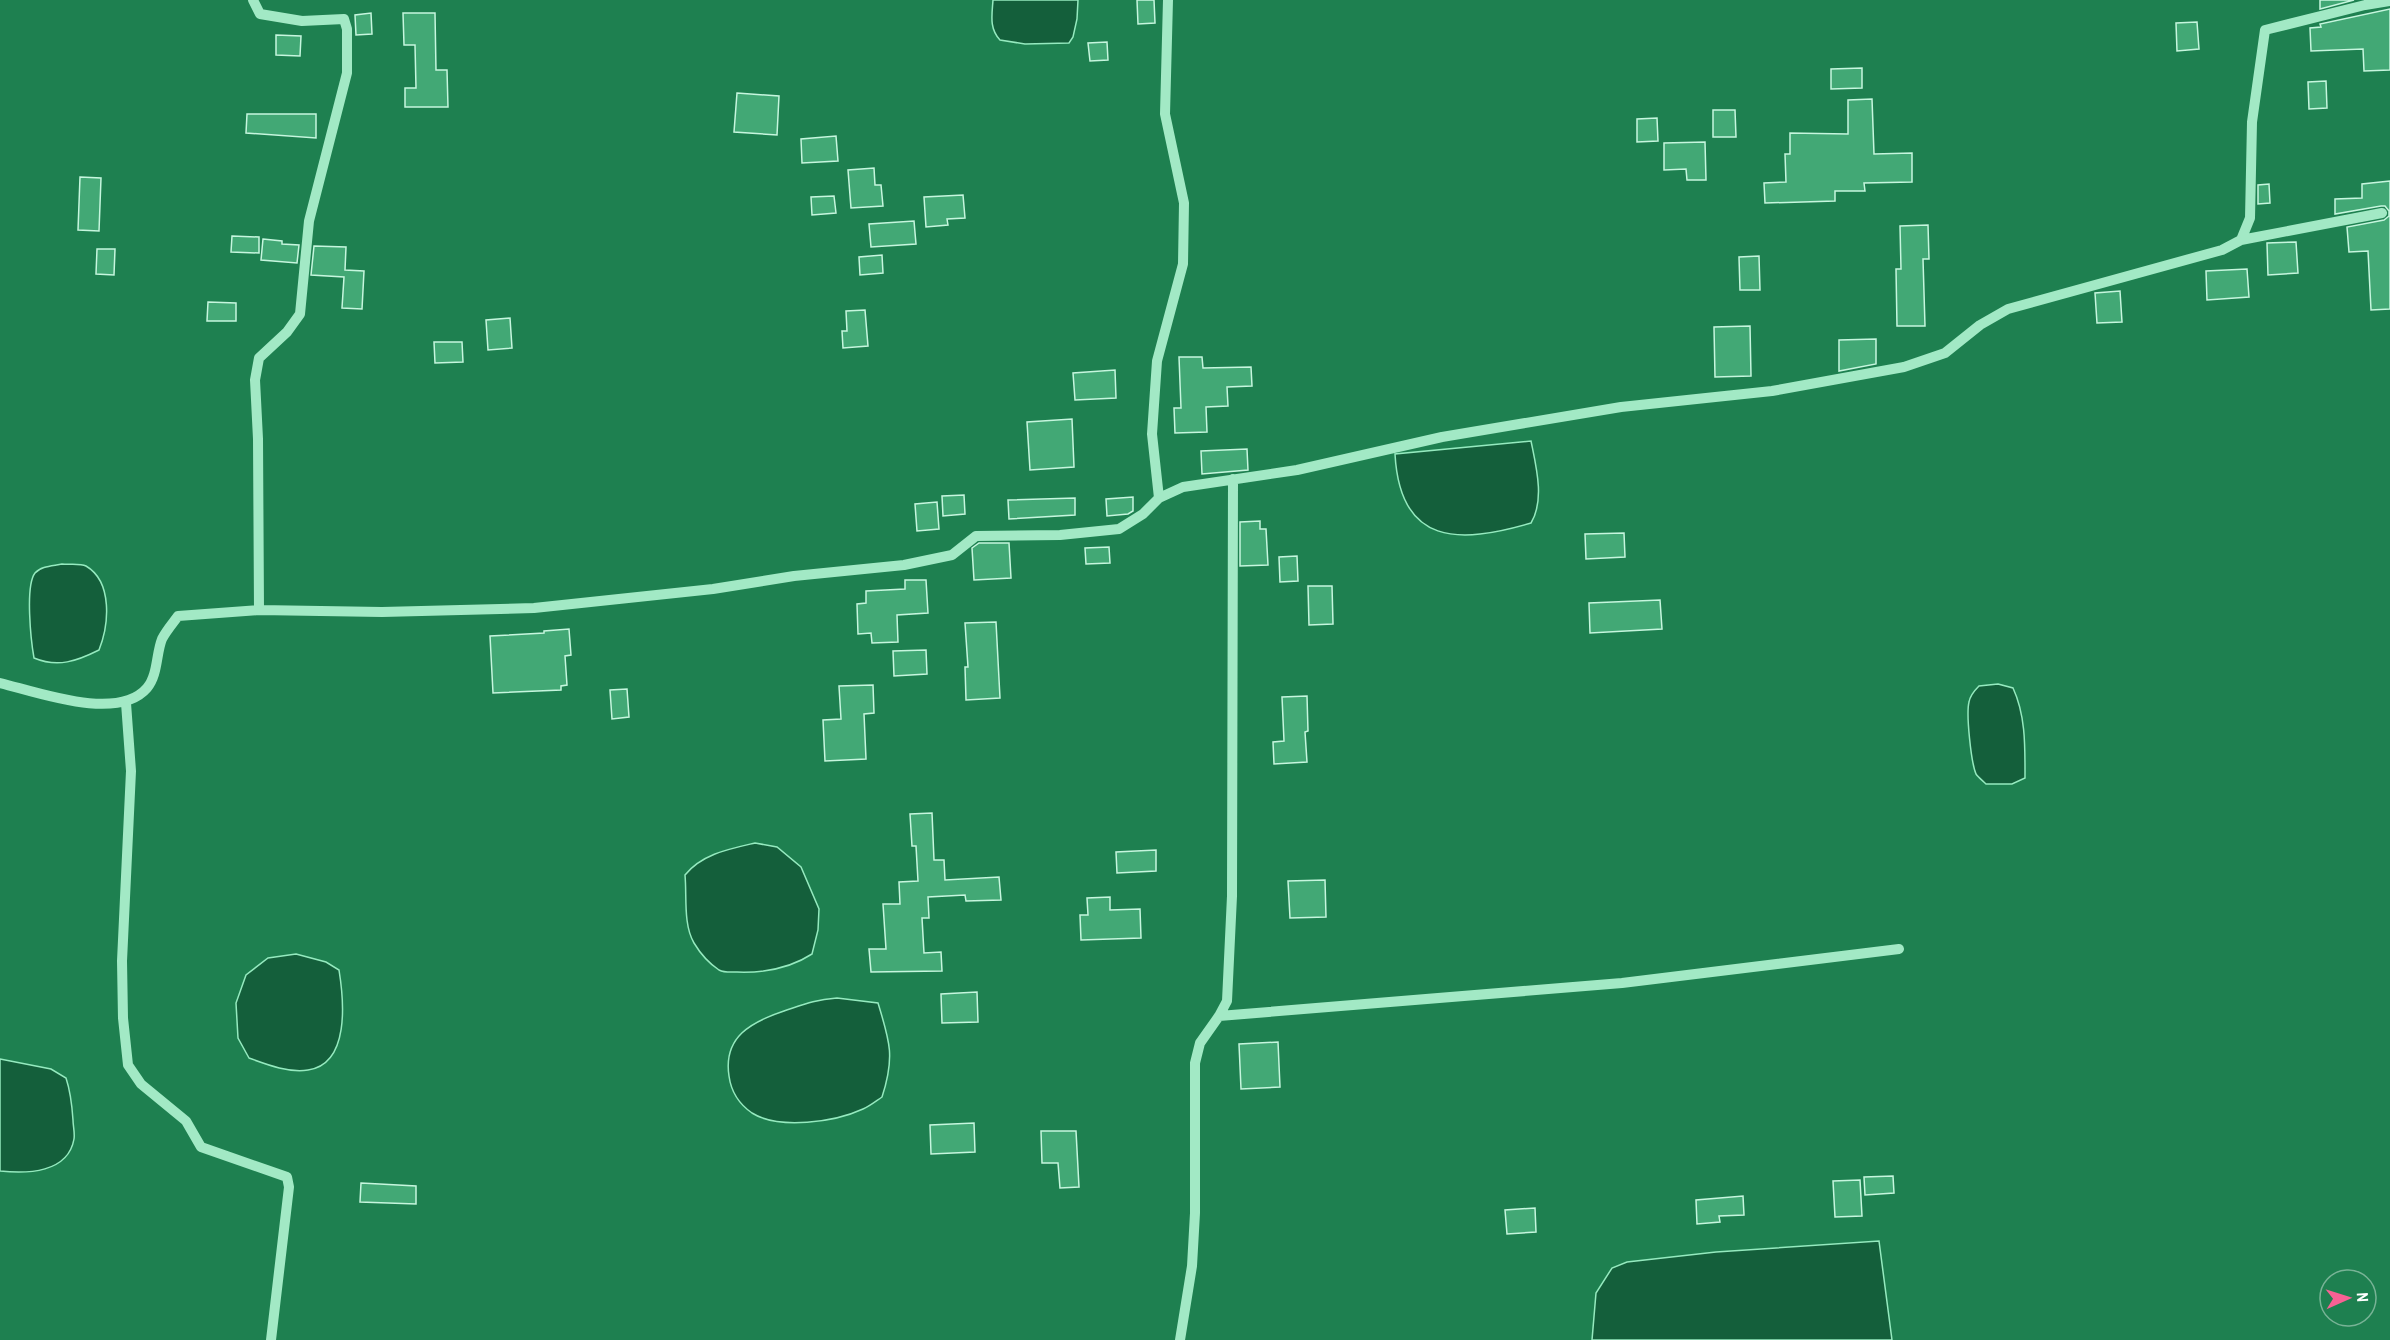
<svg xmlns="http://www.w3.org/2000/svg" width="2390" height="1340" viewBox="0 0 2390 1340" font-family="'Archivo Narrow',sans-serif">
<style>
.water{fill:#145f3b;stroke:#95eabf;stroke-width:1.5}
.building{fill:#42a875;stroke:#c6f6de;stroke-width:1.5}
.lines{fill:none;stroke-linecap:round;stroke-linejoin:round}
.minor{stroke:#a2e9c5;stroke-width:10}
</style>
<rect width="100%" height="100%" fill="#1e8050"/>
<path class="water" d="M993 0H1078L1077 19 1073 37 1069 43 1025 44 1000 40C989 28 992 15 993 0Z
M1531 441C1536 466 1545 500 1531 523 1459 544 1400 546 1395 454Z
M62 564C69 565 80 563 86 566 113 582 109 625 99 650 77 661 58 668 34 658 31 641 25 586 35 573 41 566 53 566 62 564Z
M1998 684 2013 688C2026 716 2025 748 2025 778L2012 784H1986C1983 781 1978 777 1976 774 1971 762 1966 714 1969 702 1970 696 1974 691 1979 686Z
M755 843 777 847 801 867 819 909 818 930 812 954C789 969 764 973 737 972 731 972 725 973 719 970 710 964 700 953 694 943 683 924 687 896 685 875 702 854 729 849 755 843Z
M296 954 326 962 339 970C344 1001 350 1064 308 1070 289 1073 268 1065 249 1058L238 1038 236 1003 246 975 268 958Z
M837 998 878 1003C890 1042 895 1057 882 1097 876 1101 870 1106 863 1109 835 1122 779 1130 752 1113 739 1104 731 1091 729 1076 723 1037 751 1022 784 1011 805 1004 814 1000 837 998Z
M0 1059 51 1069 66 1078C71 1093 72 1105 73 1120 73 1126 75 1133 74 1139 68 1173 27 1174 0 1171Z
M1879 1241 1892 1340H1592L1596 1293 1612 1268 1627 1262 1716 1252Z"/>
<path class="building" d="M1137 0H1154L1155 23 1138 24Z
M2320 0H2354L2320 9Z
M2390 9V70L2364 71 2363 49 2311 51 2310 28 2321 27 2320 24Z
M371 13 372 34 356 35 355 15Z
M403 13H435L436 70H447L448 107H405V88H416L415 45H404Z
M2197 22 2199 49 2177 51 2176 23Z
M276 35 301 36 300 56 276 55Z
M1107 42 1108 60 1090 61 1088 43Z
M1862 68V88L1831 89V69Z
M2326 81 2327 108 2309 109 2308 82Z
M737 93 779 96 777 135 734 132Z
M1872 99 1874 154 1912 153V182L1864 183 1865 191H1835V201L1765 203 1764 183 1786 182 1785 154H1790V133L1848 134V100Z
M1713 110H1735L1736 137H1713Z
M247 114H316V138L246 133Z
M1657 118 1658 141 1637 142V119Z
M836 136 838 161 802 163 801 139Z
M1705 142 1706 180H1687L1686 169 1664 170V143Z
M874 168 875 185H881L883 206 851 208 848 170Z
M80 177 101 178 99 231 78 230Z
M2390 181V309L2371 310 2368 251 2349 252 2347 227 2384 220 2389 216V211L2385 206H2381L2335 214V199L2362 198V184Z
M2269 184 2270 203 2258 204V185Z
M963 195 965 218 947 219 948 225 926 227 924 197Z
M834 196 836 213 812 215 811 197Z
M914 221 916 244 871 247 869 224Z
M1928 225 1929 259H1923L1925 326H1897L1896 269H1901L1900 226Z
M232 236 259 237V253L231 252Z
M263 239 282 241V244L299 245 297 263 261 260Z
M2296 242 2298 273 2268 275 2267 243Z
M314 246 346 247 345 270 364 271 362 309 342 308 344 277 311 275Z
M97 249H115L114 275 96 274Z
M882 255 883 273 860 275 859 257Z
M1759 256 1760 290H1740L1739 257Z
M2247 269 2249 297 2207 300 2206 271Z
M2120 291 2122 322 2097 323 2095 293Z
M208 302 236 303V321H207Z
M865 310 868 346 843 348 842 331H847L846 311Z
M510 318 512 348 488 350 486 320Z
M1750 326 1751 376 1715 377 1714 327Z
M1876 339V364L1839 371V340Z
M434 342H462L463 362 435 363Z
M1179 357H1202L1203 368 1251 367 1252 386 1227 387 1228 406 1206 407 1207 432 1175 433 1174 408H1181Z
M1115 370 1116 398 1075 400 1073 373Z
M1072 419 1074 467 1030 470 1027 422Z
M1247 449 1248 470 1202 474 1201 451Z
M964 495 965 514 943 516 942 496Z
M1133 497V511L1128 514 1107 516 1106 499Z
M1075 498V515L1009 519 1008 500Z
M937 502 939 529 917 531 915 504Z
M1260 521V529H1266L1268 565 1240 566V522Z
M1624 533 1625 557 1586 559 1585 534Z
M979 543H1009L1011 578 974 580 972 548Z
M1109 547 1110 563 1086 564 1085 548Z
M1297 556 1298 581 1280 582 1279 557Z
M905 580H926L928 613 897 615 898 642 872 643 871 633 858 634 857 604 866 603V591L905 589Z
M1308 586H1332L1333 624 1309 625Z
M1660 600 1662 629 1590 633 1589 603Z
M996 622 1000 698 966 700 965 667H968L965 623Z
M569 629 571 655 565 656 567 685 561 686V690L493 693 490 636 544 633V631Z
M926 650 927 674 894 676 893 651Z
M873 685 874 713 864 714 866 759 825 761 823 720 841 719 839 686Z
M627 689 629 717 612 719 610 690Z
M1307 696 1308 731 1305 732 1307 762 1274 764 1273 742 1284 741 1282 697Z
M932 813 934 860H944L945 880 999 877 1001 900 966 901 965 895 928 897 929 918H922L924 953 941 952 942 971 871 972 869 949H886L883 904H900L899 882 918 881 916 846H912L910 814Z
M1156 850V871L1117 873 1116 852Z
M1325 880 1326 917 1290 918 1288 881Z
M1110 897V910L1140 909 1141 938 1081 940 1080 915H1088L1087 898Z
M977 992 978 1022 942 1023 941 994Z
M1278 1042 1280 1087 1241 1089 1239 1044Z
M974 1123 975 1152 931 1154 930 1125Z
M1041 1131H1076L1079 1187 1060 1188 1058 1163H1042Z
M1893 1176 1894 1193 1865 1195 1864 1177Z
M1860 1180 1862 1216 1835 1217 1833 1181Z
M361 1183 416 1186V1204L360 1202Z
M1743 1196 1744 1215 1719 1216 1720 1222 1697 1224 1696 1200Z
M1535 1208 1536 1232 1507 1234 1505 1210Z"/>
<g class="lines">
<path class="minor" d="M253 0 260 14 302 21 344 19 347 29V73L309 221 300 314 287 332 259 358 255 380 258 439 259 610
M2241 240 2382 213
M1159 498 1152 434 1157 361 1183 264 1184 203 1165 114 1168 0
M0 683C37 692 118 722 147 688 158 675 156 654 162 639 166 631 173 623 178 616L259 610 382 612 534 608 713 589 794 576 904 565 952 555 976 536 1060 535 1119 529 1143 514 1159 498 1183 487 1297 470 1442 437 1621 407 1772 391 1904 367 1945 353 1980 325 2008 309 2222 250 2241 240 2250 218 2252 122 2265 30 2365 5 2390 1
M126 703 131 771 122 961 123 1018 128 1065 141 1084 186 1121 201 1147 287 1177 289 1187 271 1340
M1219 1016 1622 983 1899 949
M1180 1340 1192 1266 1195 1213V1063L1200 1043 1219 1016 1227 1001 1232 896 1233 479"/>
</g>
<g transform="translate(2348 1298) rotate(87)"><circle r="28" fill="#1e8050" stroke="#78b396" stroke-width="1.5"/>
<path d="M0-4.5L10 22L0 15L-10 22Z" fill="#f86194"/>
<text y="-9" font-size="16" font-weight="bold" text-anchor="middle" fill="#ffffff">N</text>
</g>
</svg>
